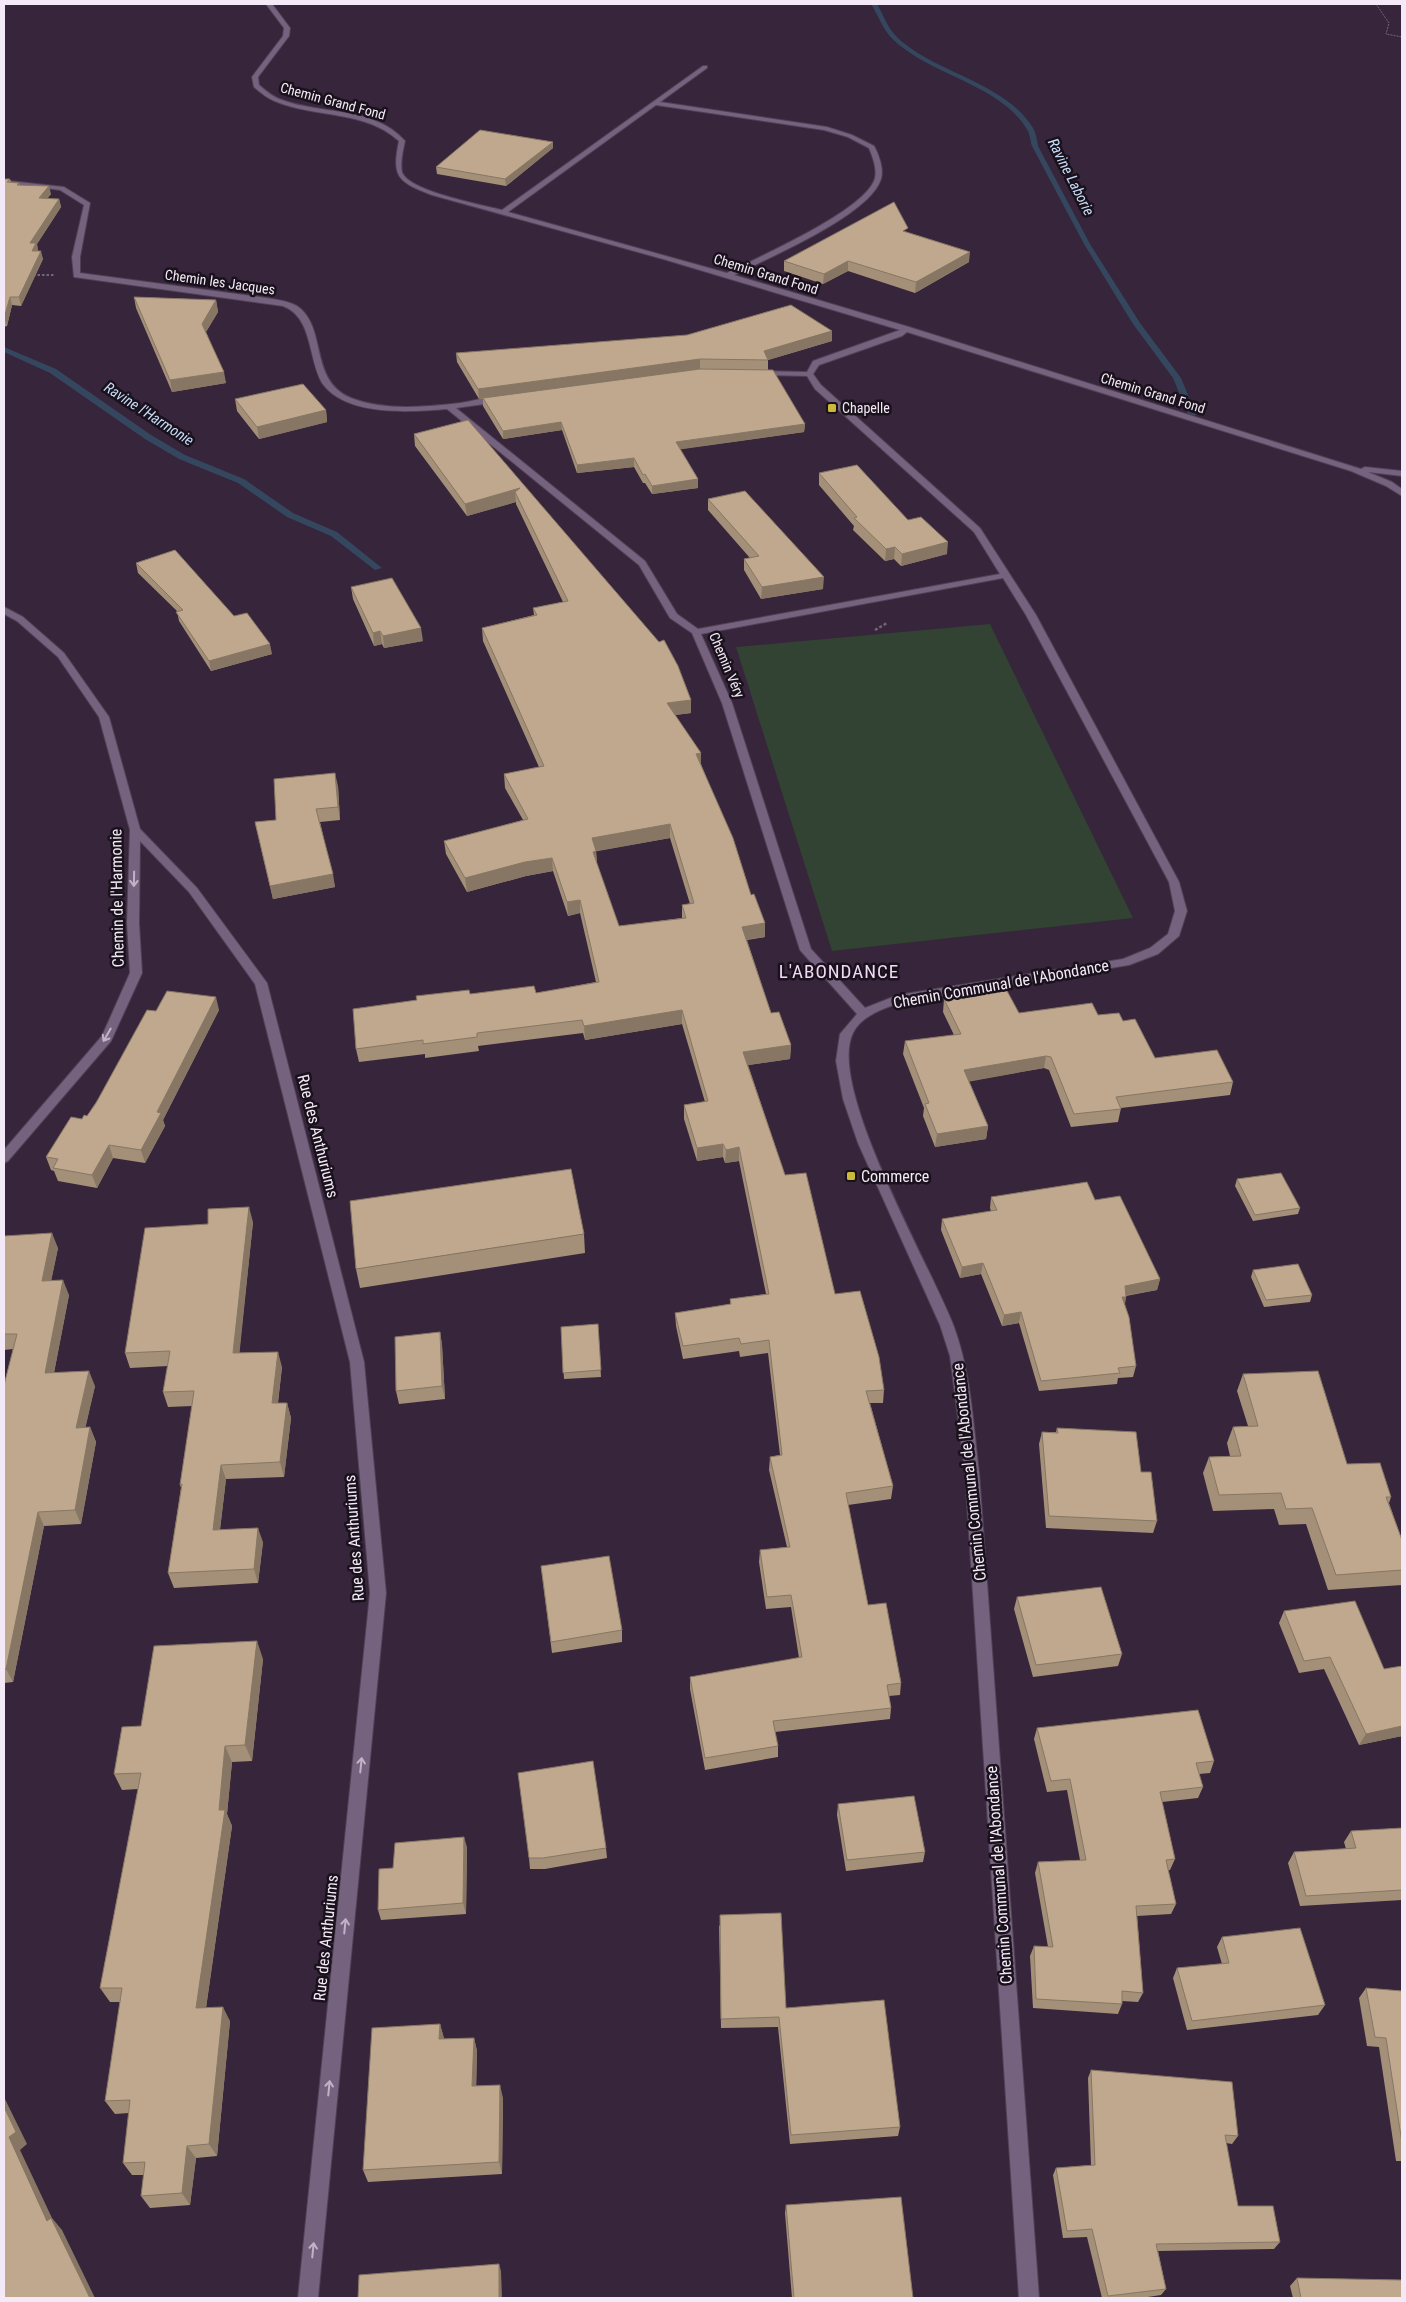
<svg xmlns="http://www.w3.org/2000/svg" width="1406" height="2302" viewBox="0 0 1406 2302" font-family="'Roboto Condensed',sans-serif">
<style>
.green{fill:#324233}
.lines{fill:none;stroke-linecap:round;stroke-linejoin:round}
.stream{fill:#35475e;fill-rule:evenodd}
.minor-casing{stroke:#514055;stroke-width:2}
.path-far2{stroke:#746578;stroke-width:1;stroke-dasharray:2 1;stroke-linecap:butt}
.path-far1{stroke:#746578;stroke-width:2;stroke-dasharray:2.5 2;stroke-linecap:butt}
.path{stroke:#746578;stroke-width:2.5;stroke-dasharray:3 2;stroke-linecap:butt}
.minor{fill:#75627e;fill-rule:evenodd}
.wall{fill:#a49079;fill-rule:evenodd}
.shaded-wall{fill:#867663}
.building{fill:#bfa88d;stroke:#867663;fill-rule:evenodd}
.oneway{stroke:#c1b3c7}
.poi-dot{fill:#cbba39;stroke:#19111b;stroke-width:2}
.labels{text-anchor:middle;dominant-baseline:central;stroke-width:5;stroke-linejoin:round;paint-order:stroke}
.far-street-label{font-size:14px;fill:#f4e9f7;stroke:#19111b}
.far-poi-label{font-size:14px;fill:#f4e9f7;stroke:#19111b;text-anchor:start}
.far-water-label{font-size:15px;font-style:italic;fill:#c7ddf9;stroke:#19111b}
.street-label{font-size:16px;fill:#f4e9f7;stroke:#19111b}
.poi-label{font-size:16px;fill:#f4e9f7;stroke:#19111b;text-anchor:start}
.quarter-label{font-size:19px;letter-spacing:1px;fill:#f0d9f6;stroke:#19111b}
</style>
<rect width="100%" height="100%" fill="#36253b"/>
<path class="green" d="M990 624 1133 918 832 951 736 647Z"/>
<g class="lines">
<path class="stream" d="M871 4H877C887 21 887 30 905 44 943 74 1007 85 1033 128 1036 133 1037 140 1038 146L1090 244 1140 323 1181 378 1196 414 1195 416 1188 414 1173 378 1133 324 1084 244 1032 146C1030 140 1030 133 1026 128 1001 87 938 76 902 47 883 33 882 22 871 4Z
M4 347 56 369 151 435 185 455 244 479 293 513 337 532 382 568 375 570 331 536 287 517 238 483 179 459 145 439 50 373 4 352Z"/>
<g class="minor-casing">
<path id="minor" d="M266 4H272L290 28 289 36 258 77 259 85C266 91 273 97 282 100 322 115 374 106 405 141 403 150 400 162 402 172 408 191 482 205 502 210L703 66H707V68L660 102 827 127 852 135 874 146C879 155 884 169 881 179 870 215 768 258 734 275L909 327 1361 469 1365 467 1402 471V476L1368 472 1392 482 1402 489V496L1386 486 1351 471 907 332 902 336 819 365 813 374 821 385 980 528 1036 615 1179 882 1187 911 1179 936 1158 954 1129 965 900 1003C884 1008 861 1016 853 1033 826 1087 932 1268 954 1327 971 1373 973 1423 979 1472L1039 2298H1019L965 1472 950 1356 940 1325 858 1143 843 1099 836 1061 840 1034 857 1014 800 950 722 703 692 633 670 618 639 565 447 409C411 412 346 417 322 383 308 359 313 317 283 306L74 277 72 257 84 205 60 190 7 183 10 181 64 187 90 203 80 257V273L260 297C272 299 286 300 297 306 328 327 308 380 351 398 384 411 425 407 460 403 473 401 489 396 502 398V402H499L456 408 645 561 677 614 698 629 1000 574 974 532 815 389 807 376 759 375 755 373 759 371 807 372 813 361 900 330 663 259 432 195C399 182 391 178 399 141 365 110 317 118 277 102 268 99 261 93 254 87L252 77 283 36 284 28ZM656 105 824 130 848 137 869 148C873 158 877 168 875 178 867 210 758 257 727 273L508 212ZM1003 578 1026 615 1169 882 1175 911 1168 934 1150 948 1123 959 898 995 865 1008 811 949 732 703 701 634Z
M4 607 23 617 64 653 109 717 140 829 197 888 267 983 364 1362 386 1593 318 2298H298L370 1593 350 1362 255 984 189 892 140 841 139 923 142 973 111 1041 8 1161 4 1163V1150L102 1036 130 973 127 923 130 830 99 717 58 657 17 621 4 614Z"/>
</g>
<path class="path-far2" d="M1376 4 1389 23 1386 34 1402 37"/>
<path class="path-far1" d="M33 275H54"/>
<path class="path" d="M875 630 887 623"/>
<use href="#minor" class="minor"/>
</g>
<path class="wall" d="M553 142V148L506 186 437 174 436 167Z
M4 179H10L11 182 51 194 47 199H59L61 207 37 244 38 251 43 259 21 306 12 305 7 326 4 327Z
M908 233 969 262 915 293 848 271 823 284 784 271V261Z
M134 297 216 300 218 312 206 332 226 383 172 392 136 308Z
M832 341 768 360V370L805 424 804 432 680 449 698 479V488L652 494 645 483H643L634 467 577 473 562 430 503 439 483 406V399H479L457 362 456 353Z
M235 399 326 410 327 422 259 439 237 411Z
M468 420 691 700V713L675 715 701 753V764L751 895 765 937 747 940 771 1013 791 1045 790 1059 748 1065 785 1175 835 1294 884 1390 883 1403H870L893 1486 891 1499 848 1505 868 1605 901 1683 900 1695 889 1696 891 1708 890 1719 775 1732 778 1746V1757L705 1770 690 1689V1677L799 1658 791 1607 766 1609 759 1562 760 1550 787 1547 769 1470 770 1457 780 1455 768 1353 740 1357 739 1351 683 1359 676 1326 675 1313 730 1304V1299L766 1294 739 1161 725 1163 723 1157 697 1161 684 1119V1105L705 1102 682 1024 585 1040 583 1033 478 1046 479 1051 425 1058V1054L359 1062 356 1049 470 994 536 993 596 982 580 913 568 916 553 871 526 876 467 892 446 854 444 841 523 820 505 788 504 774 539 767 483 641 482 628 534 615 533 608 563 602 516 504V502L467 516 415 446 414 434ZM670 838 690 904 682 905V918L619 926 597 864 596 851Z
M819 473 908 520 947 554 901 566 894 559 885 561 853 530 854 526 819 485Z
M708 499 823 589 761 599 744 570V559L750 558 708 510Z
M136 563 234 616 272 654 211 671 179 621 177 611 138 573Z
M351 587 423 641 384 648 382 644 374 646 353 599Z
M338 786 340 820 320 822 335 887 273 899 255 822 276 820Z
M944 999 1019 1013 1098 1015 1123 1021 1155 1058 1233 1082 1230 1095 1121 1108 1118 1122 1071 1127 1049 1070 1044 1068 969 1081 988 1126 986 1139 935 1147 923 1116 924 1108 903 1054 905 1041 954 1035 943 1012Z
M219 1010 163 1120 165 1126 145 1163 113 1158 97 1188 58 1181 54 1171 51 1170 46 1157 82 1119 87 1116 156 1011Z
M1237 1179 1300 1208 1298 1214 1253 1221 1235 1186Z
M991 1197 1095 1200 1160 1279 1157 1290 1126 1296 1125 1304 1136 1366 1133 1377 1118 1378 1117 1384 1039 1391 1019 1323 1002 1326 981 1274 960 1278 941 1230 942 1219 991 1211 990 1208Z
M253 1222 239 1353 282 1367 278 1403H287L291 1418 284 1477 226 1479 220 1530 263 1542 258 1583 174 1588 168 1573 181 1488 180 1485 192 1406 168 1407 163 1392 168 1366 130 1368 125 1353Z
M584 1234 585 1253 360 1288 356 1269Z
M4 1236 58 1248 51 1281 69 1295 54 1373 95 1386 85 1428 90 1427 96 1442 81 1524 44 1526 13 1682 4 1683V1385L13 1349 4 1350Z
M1253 1270 1312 1295 1310 1302 1264 1307 1251 1277Z
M598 1324 601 1377 564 1379 561 1327Z
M440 1332 442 1345 445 1399 399 1404 396 1391Z
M1243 1374 1347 1464 1391 1497 1389 1503 1402 1540V1585L1328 1590 1306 1524 1279 1525 1274 1509 1213 1511 1203 1473 1209 1457 1230 1456 1227 1443 1233 1427 1248 1426 1237 1391Z
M1057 1428 1141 1472 1157 1521 1153 1533 1046 1528 1039 1444 1042 1432H1056Z
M541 1566 622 1630V1642L552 1653Z
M1017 1597 1122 1654 1118 1666 1033 1677 1014 1609Z
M1284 1611 1384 1669 1402 1666V1736L1359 1745 1324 1669 1299 1673 1279 1623Z
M263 1659 252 1761 232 1762 227 1814 232 1826 206 2008 230 2021 217 2156 196 2158 190 2205 150 2208 141 2196 144 2175H132L123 2163 129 2113 115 2114 105 2101 120 2002H110L100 1988 138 1789 122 1790 114 1774 141 1726Z
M1037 1728 1214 1761 1210 1773 1199 1774 1203 1787 1198 1798 1162 1802 1175 1859 1170 1870H1168L1176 1904 1171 1914 1137 1916 1143 1993 1138 2002 1122 2001V2004L1118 2014 1033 2008 1030 1956 1034 1946 1048 1947 1035 1873 1038 1862 1080 1860 1067 1790 1047 1792 1034 1739Z
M838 1804 925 1852 923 1862 846 1871 837 1815Z
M1402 1828V1900L1300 1906 1288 1863 1294 1852 1346 1849 1344 1842 1351 1831Z
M467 1847 466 1914 381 1920 378 1910 393 1868Z
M606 1848 607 1858 545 1869H530L529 1858Z
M719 1925 786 2008 900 2127 898 2136 790 2144 778 2027 721 2028Z
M1222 1937 1325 2005 1318 2015 1187 2030 1173 1978 1177 1968 1222 1964 1217 1947Z
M1366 1988 1402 1991V2161H1396L1379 2047 1367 2046 1359 1998Z
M440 2024 444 2039 474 2038 477 2051 476 2086 503 2098 502 2174 368 2182 363 2170Z
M1091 2070 1238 2136 1232 2144 1226 2143 1238 2206 1280 2242 1274 2249 1158 2251 1166 2289 1161 2295 1141 2298H1102L1087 2237 1063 2238 1053 2175 1056 2168 1091 2165 1088 2078Z
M786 2205 913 2298H792L785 2213Z
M1297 2278 1402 2298H1293L1290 2286Z"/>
<path class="shaded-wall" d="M553 142V148L506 186 505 179Z
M49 186 51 194 41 206 39 198Z
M59 199 61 207 37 244 38 251 34 259 30 243Z
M41 251 43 259 21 306 19 297Z
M970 252 969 262 915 293 916 282Z
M848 261V271L823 284 824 274Z
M10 297 12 305 7 326 4 318Z
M216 300 218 312 204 335 202 324Z
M832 331V341L768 360 764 351Z
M700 359V369L479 399 478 389Z
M224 372 226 383 172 392 170 380Z
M326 410 327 422 259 439 257 427Z
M561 422 562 430 503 439V431Z
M805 424 804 432 676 450V442Z
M634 458V467L577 473V465Z
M698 479V488L652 494V486Z
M520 488 515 492 516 502 467 516 465 504Z
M948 542 947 554 901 566 902 554Z
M895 547 894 559 885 561 886 549Z
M824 577 823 589 761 599 762 587Z
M421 628 423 641 384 648 383 636Z
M380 631 382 644 374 646 373 633Z
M270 644 272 654 211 671 209 661Z
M691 700V713L667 716V703Z
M701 753V766L696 754Z
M335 773 338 786 340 820 338 807Z
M670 824V838L593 852 592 838Z
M596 851 597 864 593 852Z
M552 858 553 871 526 876 467 892 465 878 525 862Z
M333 874 335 887 273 899 270 886Z
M580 900V913L568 916 567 902Z
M765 923V937L742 940V927Z
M216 997 219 1010 163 1120 165 1126 145 1163 141 1150 157 1112Z
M682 1010V1024L585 1040 584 1026Z
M791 1045 790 1059 743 1066V1052Z
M1046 1056 1044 1068 962 1083 964 1070Z
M988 1126 986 1139 935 1147 937 1134Z
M723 1144V1157L697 1161V1148Z
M109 1145 113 1158 97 1188 92 1175Z
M739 1147V1161L725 1163 726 1150Z
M249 1207 253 1222 238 1368 233 1353Z
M52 1233 58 1248 48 1296 42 1281Z
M983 1263 981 1274 960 1278 962 1267Z
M1160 1279 1157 1290 1122 1296 1125 1286Z
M63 1280 69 1295 51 1388 45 1373Z
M1122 1297H1126L1124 1307Z
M1021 1312 1019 1323 1002 1326 1004 1315Z
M440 1332 442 1345 445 1399 442 1386Z
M278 1352 282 1367 276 1418 272 1403Z
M89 1371 95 1386 82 1443 76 1428Z
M287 1403 291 1418 284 1477 280 1462Z
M90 1427 96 1442 81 1524 75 1510Z
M221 1465 226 1479 218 1545 213 1530Z
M38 1512 44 1526 13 1682 6 1669Z
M258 1528 263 1542 258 1583 254 1569Z
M257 1641 263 1659 252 1761 245 1745Z
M1402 1726V1736L1359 1745 1366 1734Z
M225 1746 232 1762 227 1814 232 1826 204 2022 196 2008 219 1810Z
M464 1837 467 1847 466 1914 463 1903Z
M223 2007 230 2021 217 2156 209 2144Z
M440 2024 444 2038 443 2053 439 2039Z
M474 2038 477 2051 476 2099 472 2086Z
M500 2085 503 2098 502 2174 499 2162Z
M4 2097 27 2144 20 2150 52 2218 62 2230 95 2298H90L47 2221 9 2137 4 2107Z
M187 2146 196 2158 190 2205 182 2193Z
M499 2264 501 2271 502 2298H499Z"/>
<path class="building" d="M480 130 553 142 505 179 436 167Z
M4 179H10L7 182 19 183 17 185 49 186 39 198 59 199 30 243H36L32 251H41L19 297H10L4 318Z
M894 202 908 228 903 231 970 252 916 282 848 261 824 274 784 261Z
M134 297 216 300 202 324 224 372 170 380Z
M791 305 832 331 764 351 768 360 700 359 478 389 456 353 687 335Z
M700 369 773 370 805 424 676 442 698 479 652 486 645 474 643 475 634 458 577 465 561 422 503 431 483 398Z
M303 384 326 410 257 427 235 399Z
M468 420 659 642 664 640 678 666 691 700 667 703 701 753 696 754 733 838 751 895 754 894 765 923 742 927 771 1013 779 1012 791 1045 743 1052 785 1175 806 1173 835 1294 860 1291 879 1357 884 1390 866 1391 893 1486 846 1493 868 1605 886 1603 901 1683 887 1685 891 1708 773 1721 778 1746 705 1758 690 1677 802 1657 791 1595 767 1597 760 1550 790 1547 770 1457 782 1455 769 1340 741 1344 739 1338 683 1346 675 1313 731 1304 730 1299 769 1294 739 1147 726 1150 723 1144 697 1148 684 1105 708 1101 682 1010 584 1026 582 1020 477 1033V1037L423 1044V1040L356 1049 353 1009 417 1000 416 996 469 990 470 994 534 986 536 993 599 982 580 900 567 902 552 858 525 862 465 878 444 841 528 819 504 774 544 766 482 628 537 615 533 608 568 601 515 492 520 488 465 504 414 434ZM670 824 694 903 682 905 686 918 619 926 593 852 596 851 592 838Z
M857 465 908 520 921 517 948 542 902 554 895 547 886 549 854 518 857 517 819 473Z
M745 491 824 577 762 587 744 559 759 556 708 499Z
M175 550 234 616 247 613 270 644 209 661 176 612 183 610 136 563Z
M392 578 421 628 383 636 380 631 373 633 351 587Z
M335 773 338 807 316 809 333 874 270 886 255 822 276 820 274 779Z
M1006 989 1019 1013 1092 1003 1098 1015 1119 1013 1123 1021 1135 1019 1155 1058 1217 1050 1233 1082 1116 1097 1121 1109 1074 1114 1051 1057 1046 1056 964 1070 988 1126 937 1134 925 1104 929 1103 905 1041 961 1034 944 999Z
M167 991 216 997 157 1112 161 1113 141 1150 109 1145 92 1175 53 1168 58 1159 46 1157 71 1117 82 1119 84 1115 87 1116 96 1103 147 1010 156 1011Z
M571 1169 584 1234 356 1269 350 1201Z
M1281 1173 1300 1208 1255 1215 1237 1179Z
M1087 1182 1095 1200 1120 1196 1160 1279 1125 1286 1126 1297H1122L1129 1317 1136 1366 1118 1368 1120 1373 1041 1381 1021 1312 1004 1315 983 1263 962 1267 942 1219 997 1210 991 1197Z
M249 1207 233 1353 278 1352 272 1403H287L280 1462 221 1465 213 1530 258 1528 254 1569 168 1573 182 1484 180 1485 194 1391 163 1392 170 1351 125 1353 145 1228 208 1224V1209Z
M52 1233 42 1281 63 1280 45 1373 89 1371 76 1428 90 1427 75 1510 38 1512 6 1669H4V1385L17 1334H4V1236Z
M1298 1264 1312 1295 1266 1300 1253 1270Z
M598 1324 601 1370 563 1373 561 1327Z
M440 1332 442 1386 396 1391 395 1337Z
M1318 1371 1347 1464 1380 1463 1391 1497H1386L1402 1540V1570L1336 1575 1312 1508 1286 1509 1281 1493 1219 1495 1209 1457 1241 1456 1233 1427 1258 1426 1243 1374Z
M1057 1428 1136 1432 1141 1472H1151L1157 1521 1049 1516 1042 1432 1058 1433Z
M609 1556 622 1630 551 1642 541 1566Z
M1101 1587 1122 1654 1036 1665 1017 1597Z
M1355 1601 1384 1669 1402 1666V1726L1366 1734 1330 1657 1304 1661 1284 1611Z
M257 1641 245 1745 225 1746 219 1810H225L196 2008 223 2007 209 2144 187 2146 182 2193 141 2196 145 2162 123 2163 130 2100 105 2101 122 1988H100L141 1773 114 1774 122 1727 141 1726 154 1646Z
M1198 1710 1214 1761 1196 1763 1203 1787 1160 1792 1175 1859 1166 1860 1176 1904 1136 1906 1143 1993 1122 1991V2004L1036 1999 1034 1946 1053 1947 1038 1862 1086 1860 1070 1779 1051 1781 1037 1728Z
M593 1761 606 1848 543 1858H529L518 1773Z
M914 1796 925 1852 847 1860 838 1804Z
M1402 1828V1890L1306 1896 1294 1852 1356 1848 1351 1831Z
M464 1837 463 1903 378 1910 379 1869 393 1868 395 1843Z
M781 1913 786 2008 884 2000 900 2127 791 2135 779 2017 721 2019 720 1915Z
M1300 1928 1325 2005 1192 2021 1177 1968 1229 1963 1222 1937Z
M1366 1988 1402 1991V2143L1386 2038 1375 2037Z
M440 2024 439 2039 474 2038 472 2086 500 2085 499 2162 363 2170 372 2028Z
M1091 2070 1232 2082 1238 2136 1225 2135 1238 2206H1273L1280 2242 1156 2244 1166 2289 1108 2296 1092 2229 1067 2231 1056 2168 1095 2165Z
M4 2107 16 2132 9 2137 47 2221 51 2218 90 2298H4Z
M901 2197 913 2298H794L786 2205Z
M499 2264V2298H358L359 2275Z
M1297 2278 1402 2280V2298H1301Z"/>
<defs><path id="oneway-shaft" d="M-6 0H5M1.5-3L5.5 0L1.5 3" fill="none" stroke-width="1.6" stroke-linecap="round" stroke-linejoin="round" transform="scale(1.25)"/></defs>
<g class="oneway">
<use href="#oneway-shaft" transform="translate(134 879) rotate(91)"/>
<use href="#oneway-shaft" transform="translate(107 1035) rotate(120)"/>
<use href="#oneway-shaft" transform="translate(361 1765) rotate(-84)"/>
<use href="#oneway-shaft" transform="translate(345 1926) rotate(-84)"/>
<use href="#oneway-shaft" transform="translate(329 2088) rotate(-84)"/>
<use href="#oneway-shaft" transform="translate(313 2250) rotate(-84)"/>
</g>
<g class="poi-dot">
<rect x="827" y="403" width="10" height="10" rx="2.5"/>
<rect x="846" y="1171" width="10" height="10" rx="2.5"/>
</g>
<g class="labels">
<g class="far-street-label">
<text transform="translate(333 101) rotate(15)">Chemin Grand Fond</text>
<text transform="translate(766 274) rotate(17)">Chemin Grand Fond</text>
<text transform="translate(220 282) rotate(8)">Chemin les Jacques</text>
<text transform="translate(1153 393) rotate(17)">Chemin Grand Fond</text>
<text transform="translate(727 665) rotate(67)">Chemin Véry</text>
</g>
<g class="far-poi-label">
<text x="842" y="408">Chapelle</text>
</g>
<g class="far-water-label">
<text transform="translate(1071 177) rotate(63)">Ravine Laborie</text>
<text transform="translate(149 414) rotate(33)">Ravine l'Harmonie</text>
</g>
<g class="street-label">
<text transform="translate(117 898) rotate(-91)">Chemin de l'Harmonie</text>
<text transform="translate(1001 984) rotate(-10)">Chemin Communal de l'Abondance</text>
<text transform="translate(318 1136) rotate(76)">Rue des Anthuriums</text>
<text transform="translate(969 1472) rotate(-96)">Chemin Communal de l'Abondance</text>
<text transform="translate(354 1538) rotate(-94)">Rue des Anthuriums</text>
<text transform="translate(999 1875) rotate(-94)">Chemin Communal de l'Abondance</text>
<text transform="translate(326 1938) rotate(-84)">Rue des Anthuriums</text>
</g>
<g class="poi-label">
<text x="861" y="1176">Commerce</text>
</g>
<g class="quarter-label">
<text x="839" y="971">L'ABONDANCE</text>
</g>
</g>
<rect width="1406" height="2302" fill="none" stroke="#f4e9f7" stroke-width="10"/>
</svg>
